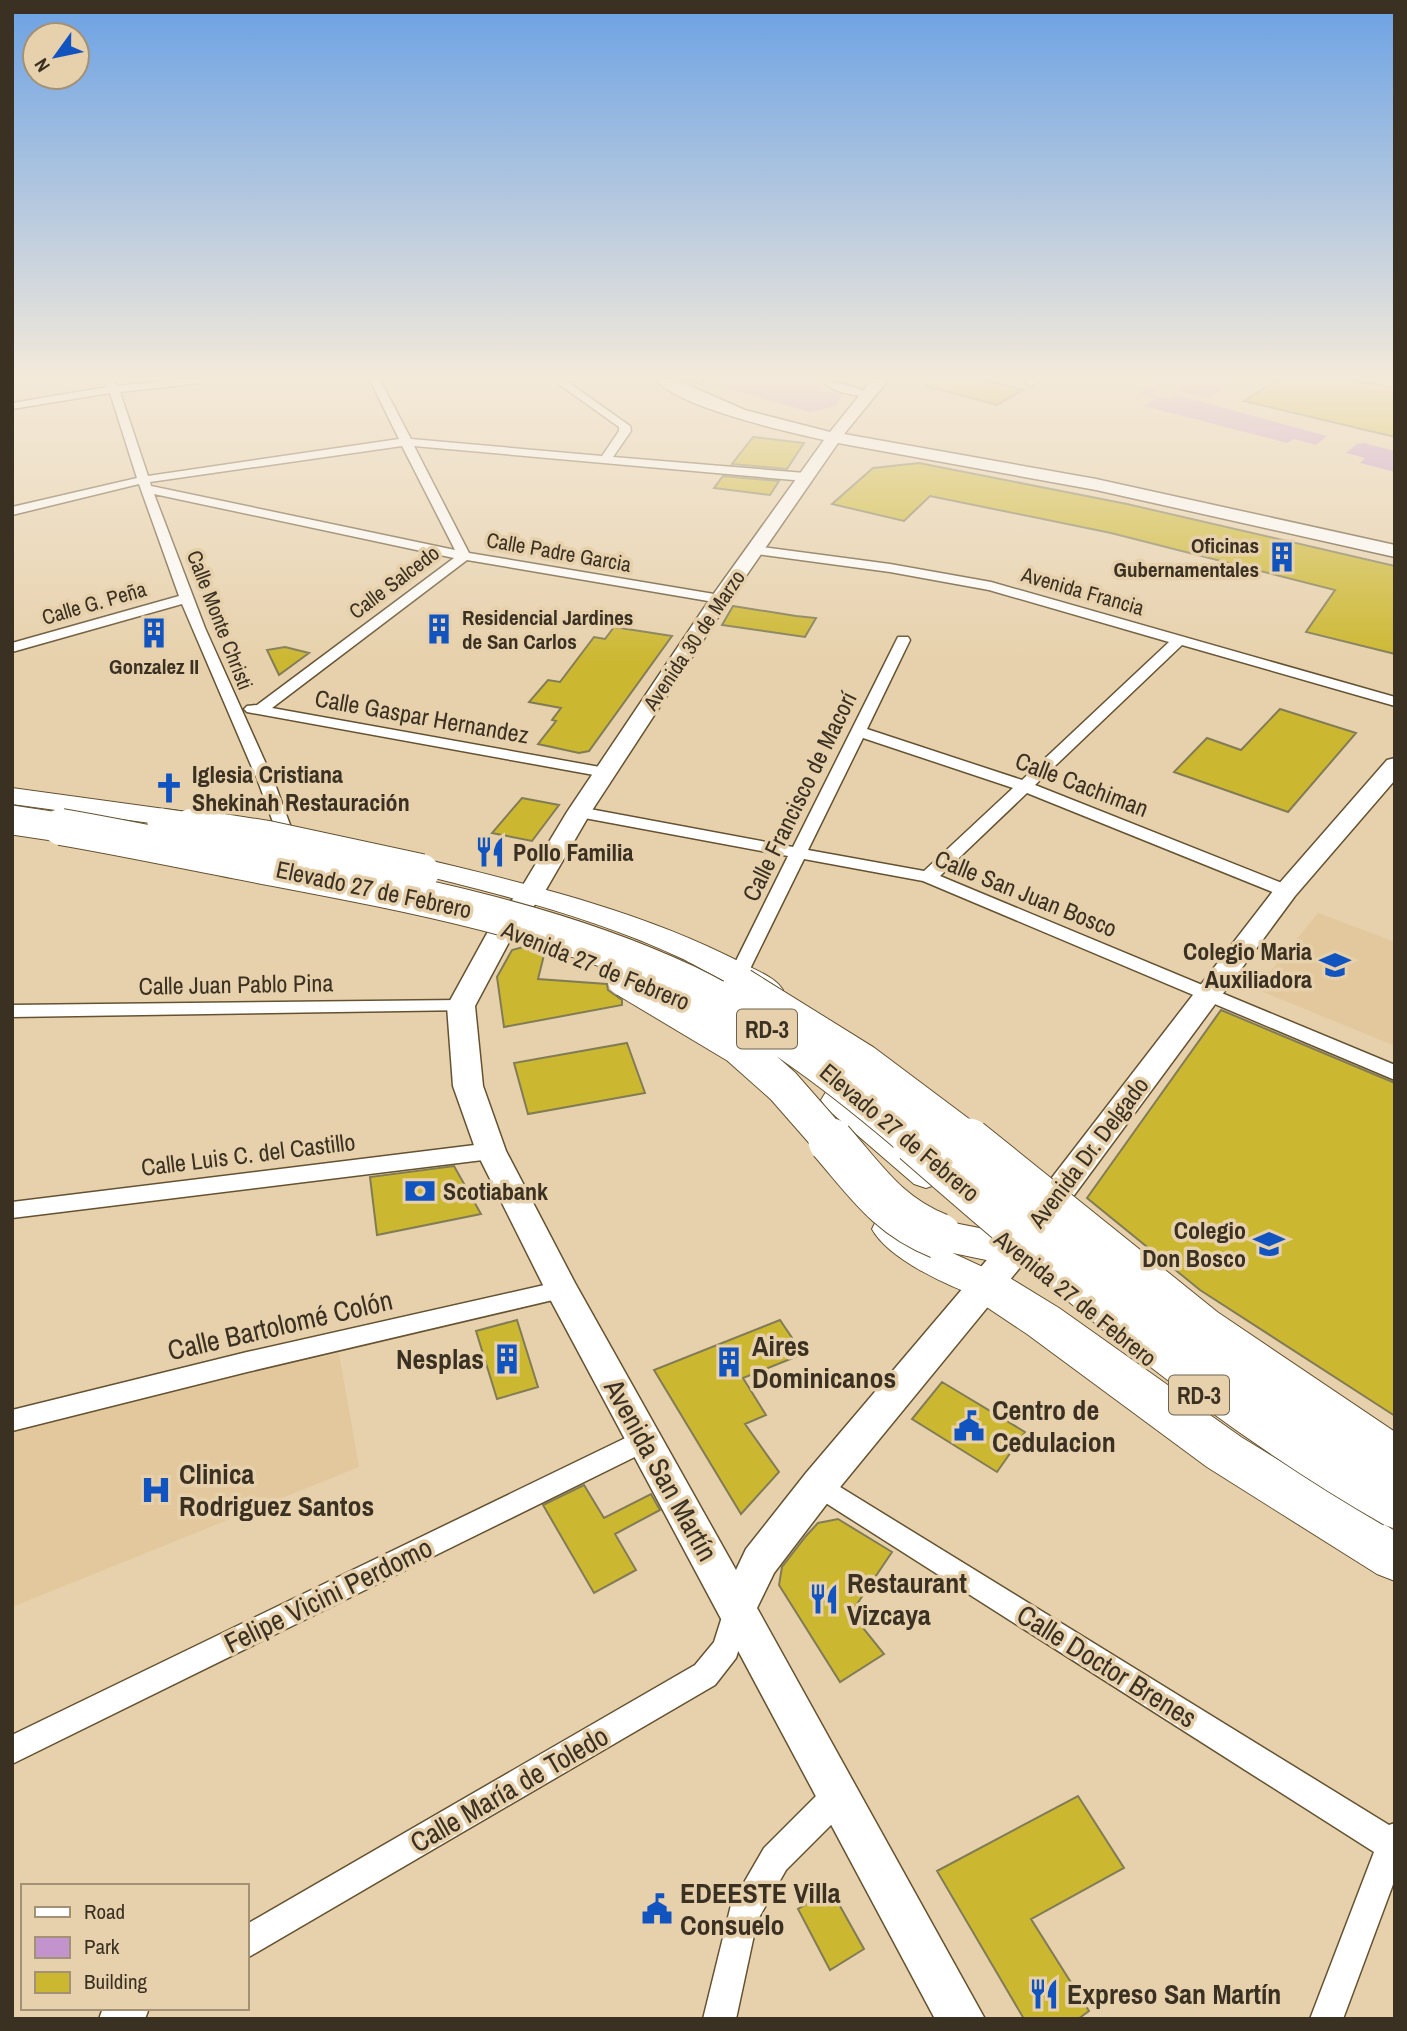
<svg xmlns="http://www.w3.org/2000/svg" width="1407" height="2031" viewBox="0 0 1407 2031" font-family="'Archivo Narrow',sans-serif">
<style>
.built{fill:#e2c89c}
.green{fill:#c393cd}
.building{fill:#ccb730;stroke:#827c56;stroke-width:2}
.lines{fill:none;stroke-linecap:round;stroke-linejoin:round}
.street-casing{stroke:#655231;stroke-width:3}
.secondary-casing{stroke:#655231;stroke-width:3}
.primary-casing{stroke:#655231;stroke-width:2}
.highway-casing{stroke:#655231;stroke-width:2}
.street{fill:#fff;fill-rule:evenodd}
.secondary{fill:#fff;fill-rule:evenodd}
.primary{fill:#fff;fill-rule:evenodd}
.highway{fill:#fff;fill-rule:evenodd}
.highway-bridge-far2-casing{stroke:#655231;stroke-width:31;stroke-linecap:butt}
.highway-bridge-far1-casing{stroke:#655231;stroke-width:38;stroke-linecap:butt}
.highway-bridge-casing{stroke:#655231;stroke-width:47;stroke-linecap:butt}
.highway-bridge-far2{stroke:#fff;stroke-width:29}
.highway-bridge-far1{stroke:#fff;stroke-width:36}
.highway-bridge{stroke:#fff;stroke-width:45}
.labels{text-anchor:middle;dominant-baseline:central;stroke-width:7;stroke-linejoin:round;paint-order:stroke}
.far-poi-label{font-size:21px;font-weight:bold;fill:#3a3123;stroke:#e7d1ac;text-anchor:end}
.far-street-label{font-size:21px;fill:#3a3123;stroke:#e7d1ac}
.shield{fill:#e7d1ac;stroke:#6e614c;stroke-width:2}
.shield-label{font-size:23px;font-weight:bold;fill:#3a3123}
.street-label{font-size:24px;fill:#3a3123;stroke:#e7d1ac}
.poi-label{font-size:24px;font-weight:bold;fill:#3a3123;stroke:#e7d1ac;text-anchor:start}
.near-street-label{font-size:28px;fill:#3a3123;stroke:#e7d1ac}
.near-poi-label{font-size:28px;font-weight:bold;fill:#3a3123;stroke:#e7d1ac;text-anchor:start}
</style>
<rect width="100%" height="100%" fill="#e7d1ac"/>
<path class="built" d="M1318 913 1395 942V1046L1256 989Z
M339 1353 359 1467 12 1607V1426Z"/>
<path class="green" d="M716 380H813L820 391 843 395 836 406 810 412 733 390Z
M1157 380H1232L1233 382 1210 398 1179 391 1185 386 1169 382 1162 387 1151 384Z
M1150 387 1156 389 1150 394 1170 399 1177 395 1327 436 1316 445 1294 439 1287 443 1144 406 1156 398 1140 393Z
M1364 443 1395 451V472L1360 463 1365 458 1346 453 1357 444Z"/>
<path class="building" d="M927 380H984L1023 390 997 405 926 386Z
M1277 380H1352L1395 388V437L1244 401Z
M753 437 804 443 787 469 732 464Z
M919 463 1127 504 1395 566V654L1306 632 1335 590 1111 533 930 496 904 521 832 504 873 468Z
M723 476 779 481 770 495 714 488Z
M733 606 796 616 816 618 805 637 722 625Z
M614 627 672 636 589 751 579 753 538 744 556 721 552 720 561 708 529 702 548 680 560 682 594 637 605 639Z
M285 647 309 653 279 675 267 650Z
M1280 709 1356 733 1288 812 1174 772 1207 738 1241 750Z
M522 798 559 805 532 841 492 833Z
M523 947 544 955 538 979 607 984 608 990 622 1000V1005L504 1027 497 977 512 950Z
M1221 1010 1395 1083V1416L1200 1290 1087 1198Z
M627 1043 645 1093 528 1114 514 1063Z
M454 1166 481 1214 377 1235 370 1177Z
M517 1320 538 1387 497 1399 476 1331Z
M780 1320 803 1354 743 1378 766 1415 745 1424 779 1472 741 1514 654 1370Z
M942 1382 1025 1432 997 1472 912 1419Z
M584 1485 604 1518 651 1494 660 1510 615 1534 636 1570 594 1593 543 1505Z
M838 1519 892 1552 851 1613 884 1654 840 1682 779 1585 782 1567 806 1536 818 1523Z
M1078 1796 1124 1868 1031 1919 1089 2011 1078 2019H1024L937 1871Z
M831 1890 864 1949 830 1970 798 1909Z"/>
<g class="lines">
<g class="street-casing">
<path id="street" d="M103 380H113L117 386 173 380H204L199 383 120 392 148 476 399 439 370 380H380L411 439 602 456 619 431V427L553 380H565L630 426 631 431 613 457 805 473 811 477 805 481 414 446 469 553 720 595 727 599 720 603 467 560 272 708 611 769 613 772 605 777 247 712 244 709 247 706 257 705 454 558 154 494 205 628 275 784 293 833 285 838 277 833 259 784 182 604 12 652V643L179 596 139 484 12 515V507L137 478 110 393 12 409V403L107 387ZM402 446 455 550 151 486 150 482Z
M690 380H703L695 383Z
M822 380C829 380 865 390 871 394L866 397C850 394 832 393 822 380Z
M1029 380H1043L1031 386 1026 383Z
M754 546 890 564 991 582 1395 697V706L1182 645 1035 785 1292 887 1295 891 1292 895H1280L1027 793 940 876 1395 1065V1080L923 881 804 859 748 973 739 979 732 977 730 973 788 856 579 817 573 815 571 812 573 809 579 807 793 847 898 637H908L910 640 867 729 1022 780 1169 642 989 590 890 572 749 553 748 550ZM863 738 1013 788 924 871 808 850Z
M461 1000 468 1002 471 1006 468 1010 12 1017V1005Z
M491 1143 498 1146 502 1151 498 1156 491 1159 12 1218V1202Z
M562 1281 570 1284 573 1290 570 1296 247 1372 12 1431V1410L247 1352Z
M644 1429 653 1432 657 1440 653 1448 12 1764V1735Z
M819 1474 1389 1825 1395 1823V1879L1343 2019H1310L1374 1852 810 1493 806 1485 810 1477Z
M737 1597 747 1601 751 1610 736 1658 715 1685 247 1958V1924L695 1665 714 1642 727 1601Z
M839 1780 850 1784 854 1795 850 1806 786 1870 757 1921 736 2019H703L731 1905 764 1848 828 1784Z
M103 2008H149L145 2019H99Z"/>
</g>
<g class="secondary-casing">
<path id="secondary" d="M656 380H676L745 410 830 432 872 380H888L844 434 1096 479 1395 545V557L1096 490 838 443 730 599 591 812 544 893 516 929 475 1006 483 1086 506 1151 575 1283 736 1570 746 1549 806 1473 1003 1241 1277 886 1387 760 1395 758V780L1295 896 1027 1259 832 1497 774 1573 757 1608 985 2019H935L550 1299 476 1151 453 1086 447 1006 491 926 520 890 567 812 710 599 824 440C785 431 681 408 656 380Z"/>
</g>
<g class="primary-casing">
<path id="primary" d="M12 788 194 813 204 815 208 821 204 827 194 829 12 804Z
M399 853C515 881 637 908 744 964 757 971 775 977 783 990L779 997C775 998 772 1000 769 1000 755 1000 698 966 681 958 589 915 488 891 389 867L385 861 389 855Z
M838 1088 850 1092 938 1166 944 1175 938 1184 926 1188 914 1184 826 1108 821 1100 826 1092Z
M890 1215 903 1219 946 1250 998 1274 1004 1284 998 1294 985 1299C952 1288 889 1260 872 1229L877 1219Z"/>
</g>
<g class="highway-casing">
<path id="highway" d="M939 1220 1030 1238 1036 1250 1030 1262 1015 1266 924 1247 918 1236 924 1225Z
M985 1267 1000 1272 1059 1308 1241 1437 1395 1531V1581L1377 1574 1207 1467 1027 1334 970 1296 963 1284 970 1272Z"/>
</g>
<use href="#street" class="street"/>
<use href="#secondary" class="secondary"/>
<use href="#primary" class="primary"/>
<use href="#highway" class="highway"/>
<g class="highway-bridge-far2-casing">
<path id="highway-bridge-far2" d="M12 820 72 829
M162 823 203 829"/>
</g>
<g class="highway-bridge-far1-casing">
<path id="highway-bridge-far1" d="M61 827C131 839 200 854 269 867 411 894 555 921 687 983 771 1024 846 1082 917 1143
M191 827 268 839 421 872
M626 979 738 1046 783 1086 833 1143
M741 986 863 1062 971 1143"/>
</g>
<g class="highway-bridge-casing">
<path id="highway-bridge" d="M831 1141C866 1181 888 1216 939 1236
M915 1141C1066 1273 1220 1405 1395 1505
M969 1141 1205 1331 1395 1459"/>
</g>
<use href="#highway-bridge-far2" class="highway-bridge-far2"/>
<use href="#highway-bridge-far1" class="highway-bridge-far1"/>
<use href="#highway-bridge" class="highway-bridge"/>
</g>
<linearGradient id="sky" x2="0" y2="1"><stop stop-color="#6ba1e4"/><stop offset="0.57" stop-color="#f4eada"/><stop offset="1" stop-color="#f4eada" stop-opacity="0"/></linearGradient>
<rect width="1407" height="664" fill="url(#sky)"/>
<defs>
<g id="building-bare" transform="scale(2.415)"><path d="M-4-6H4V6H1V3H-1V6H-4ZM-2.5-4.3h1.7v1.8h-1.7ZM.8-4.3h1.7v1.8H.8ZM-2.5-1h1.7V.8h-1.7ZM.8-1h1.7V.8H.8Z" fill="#1254bf" stroke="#e7d1ac" stroke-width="2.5" paint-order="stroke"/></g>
<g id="church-bare" transform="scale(2.415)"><path d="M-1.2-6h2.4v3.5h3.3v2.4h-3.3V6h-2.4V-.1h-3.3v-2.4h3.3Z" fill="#1254bf" stroke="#e7d1ac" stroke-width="2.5" paint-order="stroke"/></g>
<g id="restaurant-bare" transform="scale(2.415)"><path d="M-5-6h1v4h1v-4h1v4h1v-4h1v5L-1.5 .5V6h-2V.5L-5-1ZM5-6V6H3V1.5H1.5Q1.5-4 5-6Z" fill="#1254bf" stroke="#e7d1ac" stroke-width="2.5" paint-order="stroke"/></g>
<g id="school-bare" transform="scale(2.415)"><path d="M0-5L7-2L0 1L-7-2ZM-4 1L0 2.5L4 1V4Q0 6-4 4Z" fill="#1254bf" stroke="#e7d1ac" stroke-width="2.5" paint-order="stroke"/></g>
<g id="bank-bare" transform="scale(2.415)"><path d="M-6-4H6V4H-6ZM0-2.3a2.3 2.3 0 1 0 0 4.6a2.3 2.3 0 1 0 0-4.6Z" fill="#1254bf" stroke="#e7d1ac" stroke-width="2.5" paint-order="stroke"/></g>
<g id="civic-bare" transform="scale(2.415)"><path d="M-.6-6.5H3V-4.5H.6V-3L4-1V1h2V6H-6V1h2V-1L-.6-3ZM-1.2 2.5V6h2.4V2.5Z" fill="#1254bf" stroke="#e7d1ac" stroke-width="2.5" paint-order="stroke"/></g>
<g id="hospital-bare" transform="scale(2.415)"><path d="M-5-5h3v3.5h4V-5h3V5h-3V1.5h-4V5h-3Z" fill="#1254bf" stroke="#e7d1ac" stroke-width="2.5" paint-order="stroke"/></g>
</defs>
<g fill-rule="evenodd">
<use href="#building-bare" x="1282" y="557"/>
<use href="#building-bare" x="439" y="629"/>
<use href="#building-bare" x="154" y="633"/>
<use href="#church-bare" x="169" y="788"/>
<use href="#restaurant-bare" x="490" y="852"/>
<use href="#school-bare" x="1335" y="965"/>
<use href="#bank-bare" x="420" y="1191"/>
<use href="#school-bare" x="1269" y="1244"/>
<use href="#building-bare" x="507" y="1359"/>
<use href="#building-bare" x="729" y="1362"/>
<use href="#civic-bare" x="969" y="1426"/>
<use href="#hospital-bare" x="156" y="1490"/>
<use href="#restaurant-bare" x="824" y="1599"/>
<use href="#civic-bare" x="657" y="1909"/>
<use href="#restaurant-bare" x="1044" y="1994"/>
</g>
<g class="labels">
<g class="far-poi-label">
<text x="1259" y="545">Oficinas<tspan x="1259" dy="24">Gubernamentales</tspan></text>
<text x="462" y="617" text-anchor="start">Residencial Jardines<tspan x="462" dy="24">de San Carlos</tspan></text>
<text x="154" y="666" text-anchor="middle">Gonzalez II</text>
</g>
<g class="far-street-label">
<text transform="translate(559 552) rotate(10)">Calle Padre Garcia</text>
<text transform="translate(394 582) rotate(-37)">Calle Salcedo</text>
<text transform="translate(1083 591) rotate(16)">Avenida Francia</text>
<text transform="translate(94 603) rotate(-16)">Calle G. Peña</text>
<text transform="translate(220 620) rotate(69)">Calle Monte Christi</text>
<text transform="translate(694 640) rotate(-56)">Avenida 30 de Marzo</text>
</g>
<g class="shield">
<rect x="737" y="1009.5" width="60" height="39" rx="5"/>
<rect x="1169" y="1375.5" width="60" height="39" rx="5"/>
</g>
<g class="shield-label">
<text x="767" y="1029">RD-3</text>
<text x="1199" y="1395">RD-3</text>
</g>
<g class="street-label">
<text transform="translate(422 716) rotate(10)">Calle Gaspar Hernandez</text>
<text transform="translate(1082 784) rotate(21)">Calle Cachiman</text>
<text transform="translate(799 796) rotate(-64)">Calle Francisco de Macorí</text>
<text transform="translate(374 889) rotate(12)">Elevado 27 de Febrero</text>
<text transform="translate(1026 893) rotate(22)">Calle San Juan Bosco</text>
<text transform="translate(596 965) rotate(22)">Avenida 27 de Febrero</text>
<text transform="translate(236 984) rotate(-1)">Calle Juan Pablo Pina</text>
<text transform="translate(900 1132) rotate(40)">Elevado 27 de Febrero</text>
<text transform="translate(1088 1152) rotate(-53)">Avenida Dr. Delgado</text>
<text transform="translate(248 1154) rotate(-7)">Calle Luis C. del Castillo</text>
<text transform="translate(1076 1298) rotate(39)">Avenida 27 de Febrero</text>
</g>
<g class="poi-label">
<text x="192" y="774">Iglesia Cristiana<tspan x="192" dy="28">Shekinah Restauración</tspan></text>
<text x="513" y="852">Pollo Familia</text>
<text x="1312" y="951" text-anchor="end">Colegio Maria<tspan x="1312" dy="28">Auxiliadora</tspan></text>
<text x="443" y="1191">Scotiabank</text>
<text x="1246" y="1230" text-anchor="end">Colegio<tspan x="1246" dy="28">Don Bosco</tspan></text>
</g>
<g class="near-street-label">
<text transform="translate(280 1325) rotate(-13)">Calle Bartolomé Colón</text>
<text transform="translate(661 1470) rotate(61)">Avenida San Martín</text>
<text transform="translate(328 1595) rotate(-26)">Felipe Vicini Perdomo</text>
<text transform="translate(1107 1666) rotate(32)">Calle Doctor Brenes</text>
<text transform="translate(509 1789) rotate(-30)">Calle María de Toledo</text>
</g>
<g class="near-poi-label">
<text x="752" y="1346">Aires<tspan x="752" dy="32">Dominicanos</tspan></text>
<text x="484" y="1359" text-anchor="end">Nesplas</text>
<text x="992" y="1410">Centro de<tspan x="992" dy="32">Cedulacion</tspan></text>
<text x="179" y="1474">Clinica<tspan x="179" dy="32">Rodriguez Santos</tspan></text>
<text x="847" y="1583">Restaurant<tspan x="847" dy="32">Vizcaya</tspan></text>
<text x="680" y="1893">EDEESTE Villa<tspan x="680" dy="32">Consuelo</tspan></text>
<text x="1067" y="1994">Expreso San Martín</text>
</g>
</g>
<rect width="1407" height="2031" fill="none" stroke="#3a3123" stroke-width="28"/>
<rect x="21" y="1884" width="228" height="126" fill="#e7d1ac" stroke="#a29175" stroke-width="2"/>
<rect x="35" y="1907" width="35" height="10" fill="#ffffff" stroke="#a29175" stroke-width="2"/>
<text x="84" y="1919" font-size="21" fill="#3a3123">Road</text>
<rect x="35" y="1937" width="35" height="21" fill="#c393cd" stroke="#a29175" stroke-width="2"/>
<text x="84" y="1954" font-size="21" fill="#3a3123">Park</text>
<rect x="35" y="1972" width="35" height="21" fill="#ccb730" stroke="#a29175" stroke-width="2"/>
<text x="84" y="1989" font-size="21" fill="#3a3123">Building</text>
<g transform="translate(56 56) rotate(237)"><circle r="33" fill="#e7d1ac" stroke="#a29175" stroke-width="2"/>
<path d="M0-5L12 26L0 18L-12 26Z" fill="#1254bf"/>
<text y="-10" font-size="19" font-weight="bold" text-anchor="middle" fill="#3a3123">N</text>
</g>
</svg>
